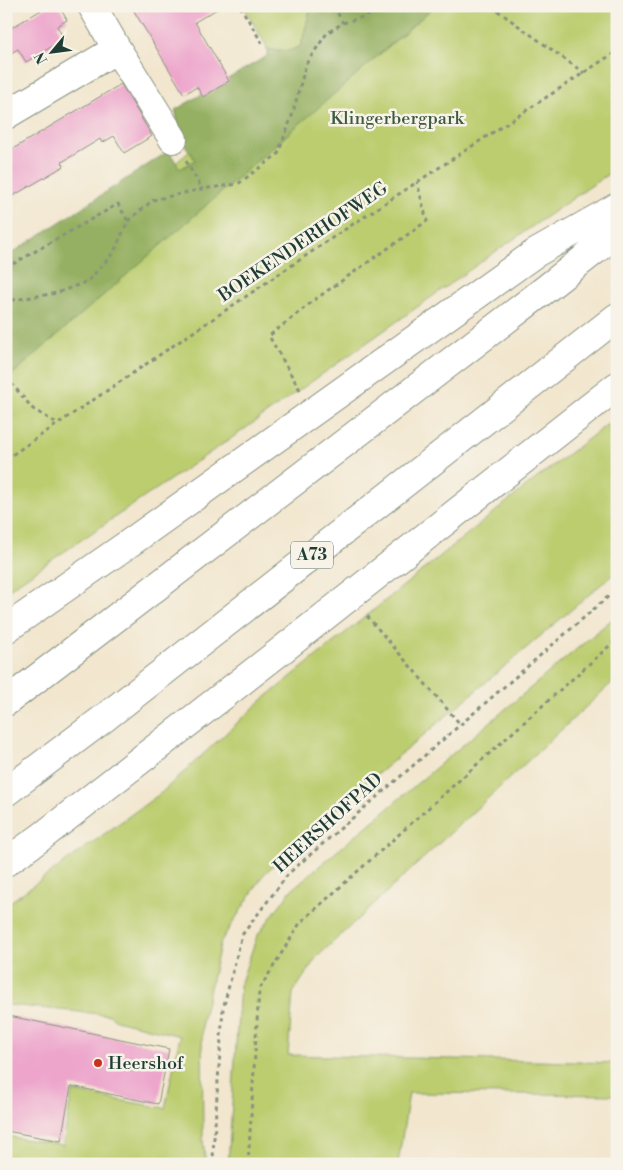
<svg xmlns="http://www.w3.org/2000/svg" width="623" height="1170" viewBox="0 0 623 1170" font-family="'Libre Bodoni',serif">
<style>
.green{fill:#bccd70;stroke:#6e8552}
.forest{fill:#95b062;stroke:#5a764b}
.building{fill:#eda5cc}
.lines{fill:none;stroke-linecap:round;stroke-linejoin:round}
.minor-casing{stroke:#889281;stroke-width:30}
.highway-casing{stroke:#889281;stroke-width:30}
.path{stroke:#889281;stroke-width:3;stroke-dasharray:4 4;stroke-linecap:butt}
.minor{stroke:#fff;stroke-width:28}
.highway{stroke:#fff;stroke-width:28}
.poi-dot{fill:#c8321e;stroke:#f7f3e8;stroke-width:2}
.labels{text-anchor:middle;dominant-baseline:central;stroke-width:5;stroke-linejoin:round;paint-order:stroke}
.shield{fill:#f7f3e8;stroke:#60746a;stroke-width:1}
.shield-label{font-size:16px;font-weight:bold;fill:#1f3d34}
.park-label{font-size:18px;fill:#3e5a40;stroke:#f7f3e8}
.street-label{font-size:18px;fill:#1f3d34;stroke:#f7f3e8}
.poi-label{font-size:18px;fill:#1f3d34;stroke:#f7f3e8;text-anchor:start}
</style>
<rect width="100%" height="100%" fill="#f7f3e8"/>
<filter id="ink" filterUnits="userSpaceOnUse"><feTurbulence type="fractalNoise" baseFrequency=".02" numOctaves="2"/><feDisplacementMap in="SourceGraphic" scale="10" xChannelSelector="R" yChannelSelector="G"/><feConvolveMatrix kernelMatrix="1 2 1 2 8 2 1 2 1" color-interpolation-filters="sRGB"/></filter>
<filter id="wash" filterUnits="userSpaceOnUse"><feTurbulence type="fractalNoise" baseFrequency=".0096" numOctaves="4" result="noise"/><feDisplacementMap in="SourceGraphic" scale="20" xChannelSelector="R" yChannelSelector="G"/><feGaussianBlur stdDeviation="1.12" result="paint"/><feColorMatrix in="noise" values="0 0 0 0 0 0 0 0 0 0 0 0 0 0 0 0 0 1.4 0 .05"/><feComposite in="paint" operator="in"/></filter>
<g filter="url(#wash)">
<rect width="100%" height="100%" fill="#f2e6ce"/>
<path class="green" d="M243 6H311L301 46 289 51 267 49 266 45Z
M362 6H617V168L498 250 239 433 6 591V285L88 237Z
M617 417V571L334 811 264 874 221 941 202 1022 203 1140 206 1164H6V1136L63 1145 72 1092 165 1108 180 1036 116 1020 110 1015 9 1005 6 1006V905L161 793 261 701 533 481Z
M617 615V678L316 958 293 993 288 1055 617 1063V1095L409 1093 398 1164H228L240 985 257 936 291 890Z"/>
<path class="forest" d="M311 6H435L6 380V257L169 151 180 169 195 160C190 151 183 144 180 135 177 127 178 118 175 110L267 56V49L289 51 301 46Z"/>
<g id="blocks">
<path class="building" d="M48 6H59L67 20 57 26 64 39 26 62 18 49 6 56V31Z
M131 6H222L195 22 229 81 203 97 197 87 184 94Z
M121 84 152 136 124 153 114 136 102 143 100 139 62 162 64 166 6 200V153Z
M9 1016 169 1049 158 1104 71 1086 61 1141 6 1131V1034Z"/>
</g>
</g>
<g filter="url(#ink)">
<use href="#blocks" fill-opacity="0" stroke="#889281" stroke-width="1"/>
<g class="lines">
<g class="minor-casing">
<path id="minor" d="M117 49 173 139
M6 115 117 49 92 6"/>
</g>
<g class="highway-casing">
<path id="highway" d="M6 629 131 542 534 254 617 207
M6 702 538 295 617 233
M6 792 103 719 617 317
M6 862 40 838 278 653 617 386"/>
</g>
<path class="path" d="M240 6 262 43
M334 6 343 23
M491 6 584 73
M186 161 202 189
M6 268 118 204 128 221
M6 286 13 300
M6 306 13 300 57 293 88 281 114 252 128 221 153 200 202 189 238 184 278 154 292 116 306 64 327 33 343 23 399 6
M6 377 33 409 58 424
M300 390 269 336 317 298 427 221 417 182
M6 459 338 234 617 51
M367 616 460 724
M215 1164 213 1153 223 1009 242 935 289 873 617 589
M248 1164 259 990 300 923 617 639"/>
<use href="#minor" class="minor"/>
<use href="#highway" class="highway"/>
</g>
</g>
<circle class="poi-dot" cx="98" cy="1063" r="5"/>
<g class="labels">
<rect class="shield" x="291" y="541.5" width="42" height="27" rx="4"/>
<g class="shield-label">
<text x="312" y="555">A73</text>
</g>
<g class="park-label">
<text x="397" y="118">Klingerbergpark</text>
</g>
<g class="street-label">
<text transform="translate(303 242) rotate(-34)">BOEKENDERHOFWEG</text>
<text transform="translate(328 823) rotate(-42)">HEERSHOFPAD</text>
</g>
<g class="poi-label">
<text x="108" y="1063">Heershof</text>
</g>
</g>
<rect width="623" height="1170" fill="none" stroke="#f7f3e8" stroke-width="25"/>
<g transform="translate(52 52) rotate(241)" stroke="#f7f3e8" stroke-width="4" paint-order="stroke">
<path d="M0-4L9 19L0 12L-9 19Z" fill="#1f3d34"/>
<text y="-8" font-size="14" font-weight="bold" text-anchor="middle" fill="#1f3d34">N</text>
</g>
</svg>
